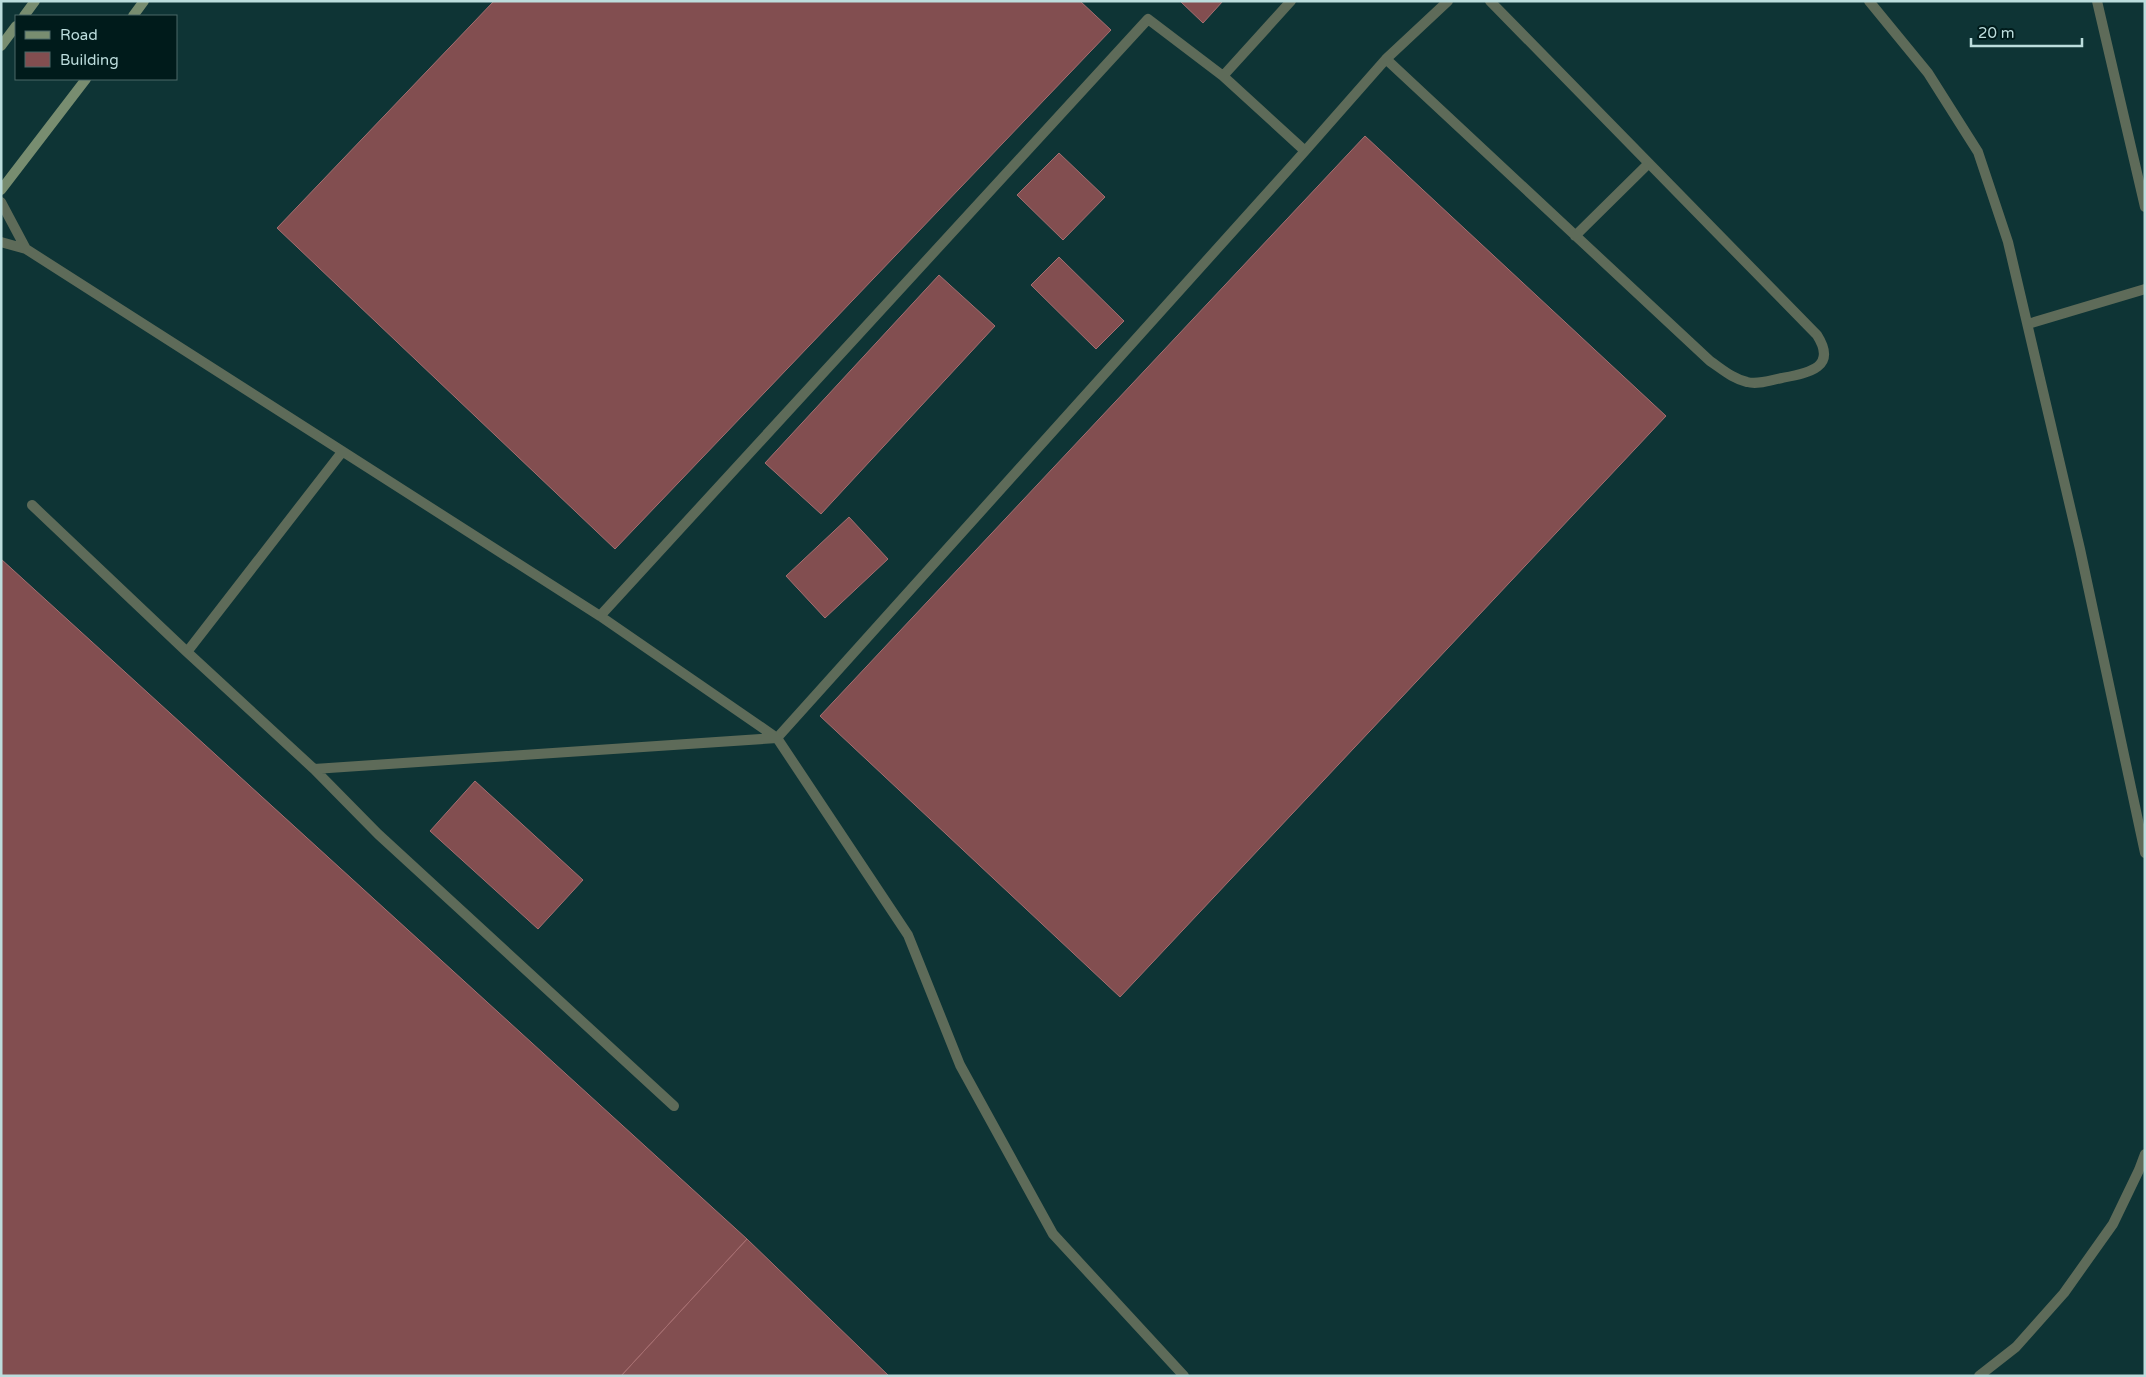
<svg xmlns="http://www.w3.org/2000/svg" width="2146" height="1377" viewBox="0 0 2146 1377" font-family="'Varela Round',sans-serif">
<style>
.building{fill:#824e50;stroke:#a56e70}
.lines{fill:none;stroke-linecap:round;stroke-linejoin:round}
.service{stroke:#5e6b59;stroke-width:10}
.secondary{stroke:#788d70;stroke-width:10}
</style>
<rect width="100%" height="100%" fill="#0e3435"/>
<path class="building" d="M494 1H1080L1111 30 615 549 277 228Z
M1180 1H1223L1203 23Z
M1365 136 1666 416 1120 997 820 716Z
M1059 153 1105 197 1063 240 1017 195Z
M1059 257 1124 321 1096 349 1031 285Z
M939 275 995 326 821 514 765 463Z
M849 517 888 559 825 618 786 576Z
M1 559 747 1239 621 1376H1Z
M475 781 583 880 538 929 430 831Z
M747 1239 889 1376H621Z"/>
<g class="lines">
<path class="service" d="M1869 1 1928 73 1978 152 2008 242 2080 549 2145 853
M2097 1 2145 207
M1386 59 1710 361C1722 369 1733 379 1747 382 1758 385 1771 380 1782 378 1808 373 1838 368 1817 335L1490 1
M1223 76 1291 1
M1 202 26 249
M1575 236 1648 164
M1 242 26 249 600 616 777 738 908 935 960 1065 1053 1234 1184 1376
M2028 324 2145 289
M342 452 187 652 314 769 777 738 1305 151 1386 59 1448 1
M32 505 187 652
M600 616 1148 19 1223 76 1305 151
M314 769 378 834 674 1106
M1979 1376 2016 1347 2064 1293 2113 1224 2139 1170 2145 1154"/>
<path class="secondary" d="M24 16 35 1
M133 16 144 1
M1 46 16 26
M1 190 86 79"/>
</g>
<rect width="2146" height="1377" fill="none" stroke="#bcdddd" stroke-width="5"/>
<rect x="15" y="15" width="162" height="65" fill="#001b1b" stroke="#4b6969"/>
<rect x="25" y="31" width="25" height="8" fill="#788d70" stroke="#4b6969"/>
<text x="60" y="40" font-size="15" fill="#bcdddd">Road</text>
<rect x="25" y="52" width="25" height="15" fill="#824e50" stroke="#4b6969"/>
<text x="60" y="65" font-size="15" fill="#bcdddd">Building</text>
<path d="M1971 38v8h111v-8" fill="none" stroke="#bcdddd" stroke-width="2.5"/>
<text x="1978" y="38" font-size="15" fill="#bcdddd" stroke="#001b1b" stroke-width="4" paint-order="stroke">20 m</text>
</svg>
